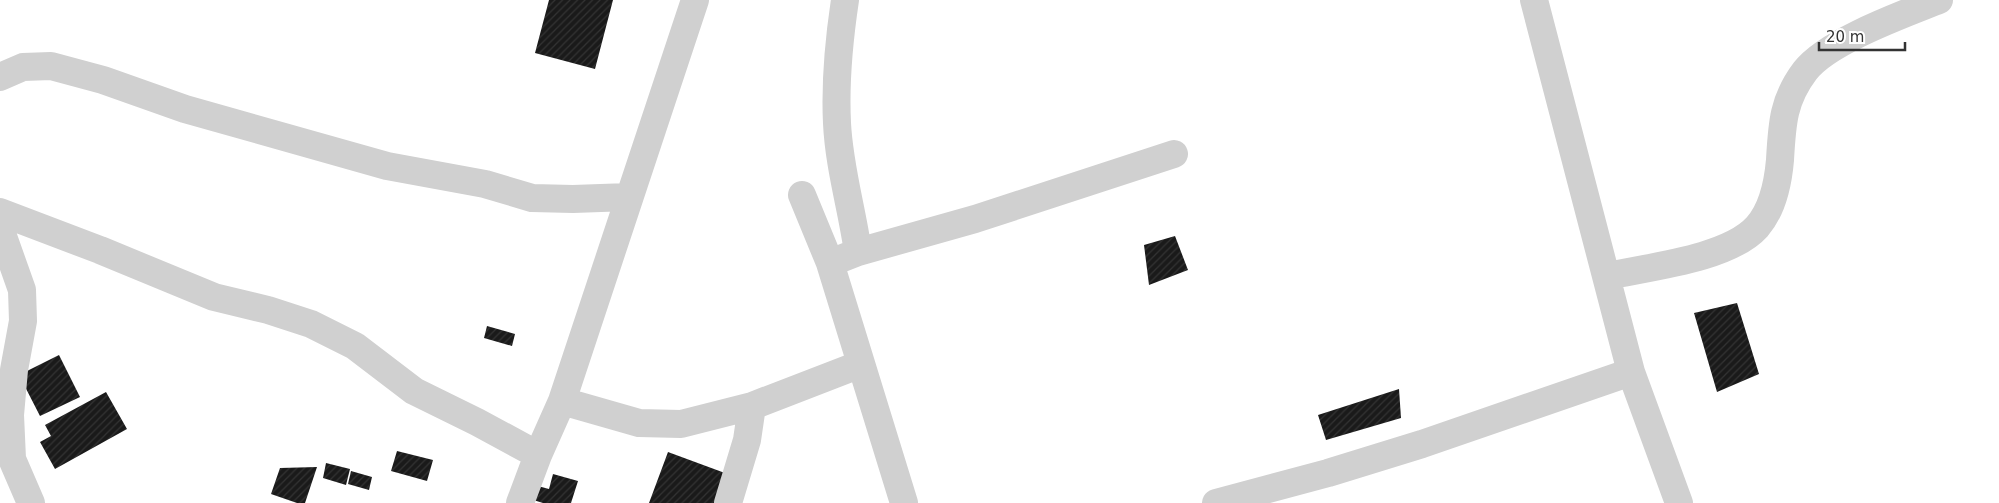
<svg xmlns="http://www.w3.org/2000/svg" width="1999" height="503" viewBox="0 0 1999 503" font-family="'DejaVu Sans',sans-serif">
<style>
.building{fill:url(#building-hatch)}
.lines{fill:none;stroke-linecap:round;stroke-linejoin:round}
.minor{stroke:#d0d0d0;stroke-width:28}
</style>
<defs>
<pattern id="building-hatch" width="6" height="6" patternUnits="userSpaceOnUse" patternTransform="scale(1.25)"><rect width="6" height="6" fill="#1a1a1a"/><path d="M-1 1l2-2M0 6l6-6M5 7l2-2" fill="none" stroke="#333"/></pattern>
</defs>
<rect width="100%" height="100%" fill="#fff"/>
<path class="building" d="M549 0H613L595 69 535 53Z
M1175 236 1188 270 1149 285 1144 245Z
M1737 303 1759 374 1717 392 1694 313Z
M487 326 515 334 512 346 484 338Z
M59 355 80 397 40 416 19 375Z
M1399 389 1401 418 1326 440 1318 415Z
M106 392 127 429 55 469 40 442 51 436 45 425Z
M397 451 433 460 427 481 391 471Z
M668 452 733 476 723 503H649Z
M326 463 350 469 346 485 323 478Z
M317 467 305 503H297L271 494 280 468Z
M351 471 372 477 369 490 348 484Z
M553 474 578 481 571 503H543L530 499 534 485 549 489Z"/>
<g class="lines">
<path class="minor" d="M845 0C839 40 835 83 837 123 839 167 852 209 858 252
M1534 0 1631 372 1679 503
M0 77 23 67 51 66 103 80 185 109 387 166 485 184 532 198 573 199 629 197
M802 195 830 263 904 503
M0 212 100 250 214 297 268 310 311 324 355 346 414 391 477 422 538 455
M0 228 22 290 23 321 14 370 10 415 12 459 31 503
M830 263 858 252 975 219 1174 154
M1607 276C1648 267 1728 259 1757 227 1773 209 1778 183 1780 160 1782 124 1783 100 1805 71 1828 41 1904 14 1939 0
M562 401 639 423 681 424 752 406 861 364
M520 503 538 455 562 401 695 0
M728 503 747 440 752 406
M1216 503 1328 473 1422 444 1631 372"/>
</g>
<path d="M1819 42v8h86v-8" fill="none" stroke="#333333" stroke-width="2.5"/>
<text x="1826" y="42" font-size="15" fill="#333333" stroke="#ffffff" stroke-width="4" paint-order="stroke">20 m</text>
</svg>
